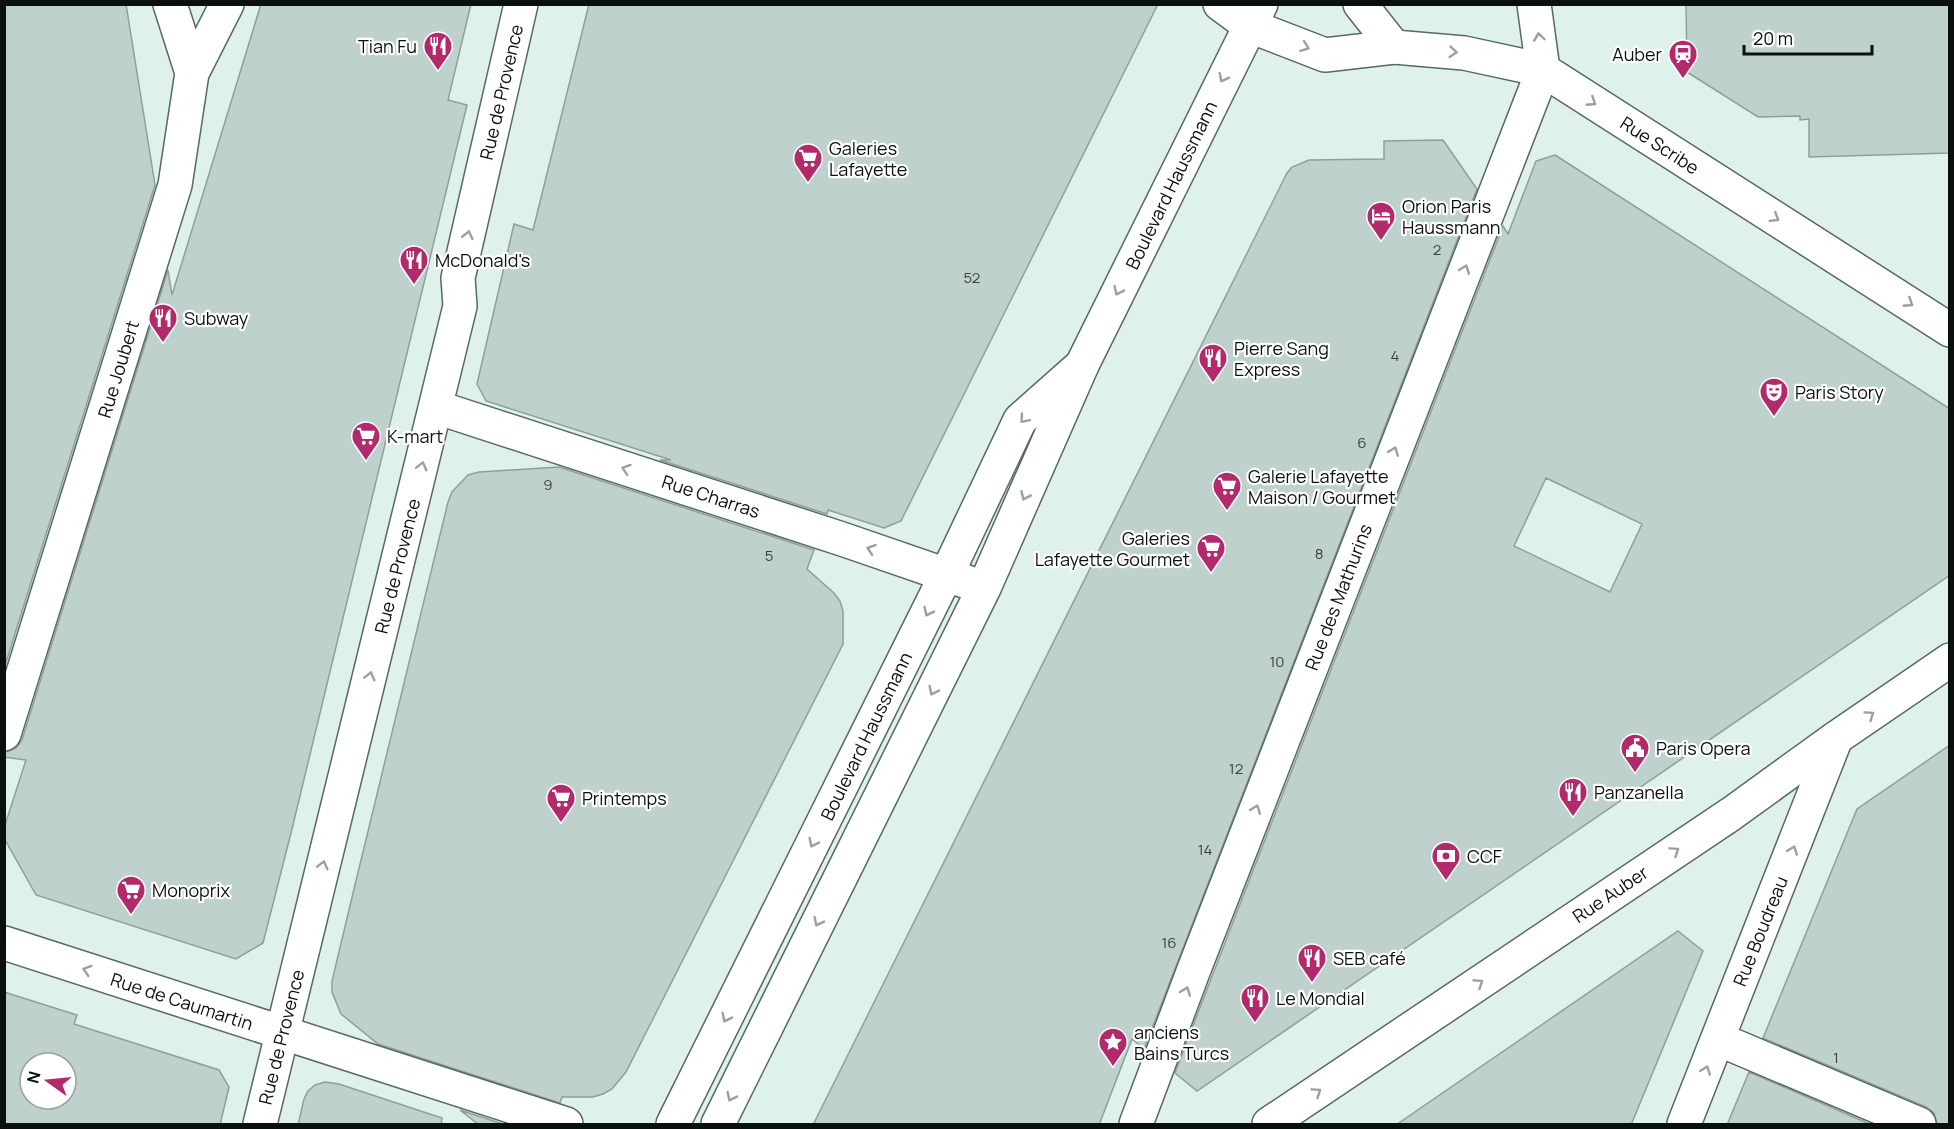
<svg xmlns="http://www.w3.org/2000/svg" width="1954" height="1129" viewBox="0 0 1954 1129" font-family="Manrope,sans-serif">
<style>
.building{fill:#bfd1cc;stroke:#8ea09a;stroke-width:1.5;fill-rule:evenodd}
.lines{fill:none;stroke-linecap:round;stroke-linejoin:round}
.minor-casing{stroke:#586863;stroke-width:36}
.major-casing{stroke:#586863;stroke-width:36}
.minor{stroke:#fff;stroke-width:33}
.major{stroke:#fff;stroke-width:33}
.oneway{stroke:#9d9f9f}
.labels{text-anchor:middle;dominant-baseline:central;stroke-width:4.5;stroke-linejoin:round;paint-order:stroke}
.number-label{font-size:15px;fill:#37403e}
.poi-label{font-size:18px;fill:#0a100e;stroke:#fff;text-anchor:start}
.street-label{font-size:18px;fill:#0a100e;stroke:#fff}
</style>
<rect width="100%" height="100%" fill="#def1eb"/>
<path class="building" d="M4 4H126L155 185 4 669Z
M261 4H471L448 100 467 105 292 829 263 943 236 959 36 895 4 838V828L26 760 4 757V752L16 748 22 740 168 270 172 295Z
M589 4H1158L901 521 884 528 828 510 827 514 660 460H671L486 401 477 384 514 224 533 230Z
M1686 4H1950V153L1809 157V119L1800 120V116L1758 117 1687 72Z
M1443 140 1477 189 1144 1049 1132 1039 1099 1125H813L1287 173 1292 167 1309 160 1384 159V141Z
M1555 155 1950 409V575L1197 1091 1175 1073 1211 979 1503 226 1508 234 1536 161ZM1546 478 1642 524 1610 592 1514 546Z
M559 467 814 550 807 569 834 593 840 601 843 611V644L626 1072 612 1089 603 1094 593 1097H562L560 1103 378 1044 341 1014 332 992V981L354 889 448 502 452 492 468 475 479 472Z
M1950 745V1125H1937L1934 1113 1926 1107 1763 1038 1857 809Z
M1678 931 1703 951 1631 1125H1396Z
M4 992 77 1015 74 1024 219 1070 229 1087 220 1125H4ZM30 1063H66V1099H30Z
M1749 1072 1872 1125H1727Z
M325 1082 339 1084 442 1118 441 1125H298L304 1099 308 1091 315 1085Z
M460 1110 506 1125H479Z"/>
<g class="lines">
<g class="minor-casing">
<path id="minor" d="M170 4 192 73
M1220 4 1250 26 1325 55 1394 47
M436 407 842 539 967 582
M4 734 175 185 192 73 227 4
M4 943 566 1124
M1718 1039 1919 1124
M260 1124 460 306 458 278 521 4
M673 1124 955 557 1020 420 1082 365
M1136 1124 1193 972 1543 70 1534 4
M1269 1124 1731 814 1836 738 1950 660
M1684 1124 1836 738"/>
</g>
<g class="major-casing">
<path id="major" d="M1360 4 1394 47 1464 53 1543 70 1950 330
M718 1124 984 588 1082 365 1261 4"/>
</g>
<use href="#minor" class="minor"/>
<use href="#major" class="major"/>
</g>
<defs><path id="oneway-chevron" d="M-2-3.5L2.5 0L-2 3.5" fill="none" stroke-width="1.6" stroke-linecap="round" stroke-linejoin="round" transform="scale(1.5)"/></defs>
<g class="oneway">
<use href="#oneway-chevron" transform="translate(1539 37) rotate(-98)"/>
<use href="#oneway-chevron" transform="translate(1305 47) rotate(21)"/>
<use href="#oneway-chevron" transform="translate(1453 52) rotate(5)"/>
<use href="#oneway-chevron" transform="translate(1223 78) rotate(117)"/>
<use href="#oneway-chevron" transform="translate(1592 102) rotate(33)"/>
<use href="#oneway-chevron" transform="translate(1775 218) rotate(32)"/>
<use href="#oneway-chevron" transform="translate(468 235) rotate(-77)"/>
<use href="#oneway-chevron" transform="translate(1465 269) rotate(-69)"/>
<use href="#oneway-chevron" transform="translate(1118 291) rotate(116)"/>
<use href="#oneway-chevron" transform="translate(1909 303) rotate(33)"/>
<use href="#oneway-chevron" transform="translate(1024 419) rotate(130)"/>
<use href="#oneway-chevron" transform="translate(1394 451) rotate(-69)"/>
<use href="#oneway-chevron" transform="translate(422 466) rotate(-76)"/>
<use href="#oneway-chevron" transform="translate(626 469) rotate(-162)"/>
<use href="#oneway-chevron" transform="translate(1025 496) rotate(114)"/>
<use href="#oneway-chevron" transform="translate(871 549) rotate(-161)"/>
<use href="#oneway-chevron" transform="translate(928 612) rotate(116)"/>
<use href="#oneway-chevron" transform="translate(370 676) rotate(-76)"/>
<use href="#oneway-chevron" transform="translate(933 691) rotate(116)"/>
<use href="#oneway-chevron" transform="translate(1870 715) rotate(-34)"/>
<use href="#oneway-chevron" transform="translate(1256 809) rotate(-69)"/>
<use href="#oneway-chevron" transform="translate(813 843) rotate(116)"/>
<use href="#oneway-chevron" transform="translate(1793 850) rotate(-69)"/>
<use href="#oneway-chevron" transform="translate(1675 851) rotate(-34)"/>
<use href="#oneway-chevron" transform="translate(323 865) rotate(-76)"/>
<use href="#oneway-chevron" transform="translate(818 922) rotate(116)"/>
<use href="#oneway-chevron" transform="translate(87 970) rotate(-162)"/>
<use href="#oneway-chevron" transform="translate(1479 983) rotate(-34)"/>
<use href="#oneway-chevron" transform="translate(1186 991) rotate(-70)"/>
<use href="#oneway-chevron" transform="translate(726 1018) rotate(116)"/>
<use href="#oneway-chevron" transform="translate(1706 1070) rotate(-69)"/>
<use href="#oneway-chevron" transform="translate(1317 1092) rotate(-34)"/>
<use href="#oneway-chevron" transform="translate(731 1097) rotate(116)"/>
</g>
<defs>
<g id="restaurant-pin" transform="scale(1.5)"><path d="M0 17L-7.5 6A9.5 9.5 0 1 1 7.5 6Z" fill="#b22a6c" stroke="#fff"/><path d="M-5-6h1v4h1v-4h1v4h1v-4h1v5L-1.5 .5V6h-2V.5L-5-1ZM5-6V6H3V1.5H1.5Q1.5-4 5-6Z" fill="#fff"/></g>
<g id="station-pin" transform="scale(1.5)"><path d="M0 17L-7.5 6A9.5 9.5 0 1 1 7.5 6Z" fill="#b22a6c" stroke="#fff"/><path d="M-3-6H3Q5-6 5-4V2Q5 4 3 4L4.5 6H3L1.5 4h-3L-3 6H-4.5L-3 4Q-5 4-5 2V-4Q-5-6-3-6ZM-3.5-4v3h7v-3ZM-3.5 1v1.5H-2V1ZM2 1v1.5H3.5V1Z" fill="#fff"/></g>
<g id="supermarket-pin" transform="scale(1.5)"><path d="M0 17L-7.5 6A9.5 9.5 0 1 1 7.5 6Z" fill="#b22a6c" stroke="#fff"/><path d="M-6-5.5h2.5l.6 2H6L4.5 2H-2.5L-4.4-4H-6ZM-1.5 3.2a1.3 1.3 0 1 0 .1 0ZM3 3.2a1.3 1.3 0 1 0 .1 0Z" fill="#fff"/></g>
<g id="hotel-pin" transform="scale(1.5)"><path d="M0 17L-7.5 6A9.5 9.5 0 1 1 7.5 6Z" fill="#b22a6c" stroke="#fff"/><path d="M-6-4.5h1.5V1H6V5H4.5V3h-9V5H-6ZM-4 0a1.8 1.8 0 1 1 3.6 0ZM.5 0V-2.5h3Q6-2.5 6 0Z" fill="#fff"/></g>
<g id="theatre-pin" transform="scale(1.5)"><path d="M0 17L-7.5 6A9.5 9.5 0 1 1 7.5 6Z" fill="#b22a6c" stroke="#fff"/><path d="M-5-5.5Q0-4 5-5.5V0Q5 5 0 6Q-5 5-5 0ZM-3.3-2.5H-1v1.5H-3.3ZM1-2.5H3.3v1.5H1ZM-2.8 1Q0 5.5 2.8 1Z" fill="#fff"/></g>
<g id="civic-pin" transform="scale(1.5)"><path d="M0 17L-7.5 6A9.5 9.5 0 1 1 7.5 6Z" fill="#b22a6c" stroke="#fff"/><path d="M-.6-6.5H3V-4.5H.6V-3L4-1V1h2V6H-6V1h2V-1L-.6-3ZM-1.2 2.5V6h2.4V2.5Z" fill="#fff"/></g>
<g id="bank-pin" transform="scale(1.5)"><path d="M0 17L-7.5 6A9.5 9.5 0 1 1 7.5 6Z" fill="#b22a6c" stroke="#fff"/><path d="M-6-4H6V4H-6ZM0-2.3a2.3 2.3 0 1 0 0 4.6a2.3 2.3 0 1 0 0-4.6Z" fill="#fff"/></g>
<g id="sight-pin" transform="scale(1.5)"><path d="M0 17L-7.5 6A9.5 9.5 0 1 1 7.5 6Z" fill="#b22a6c" stroke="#fff"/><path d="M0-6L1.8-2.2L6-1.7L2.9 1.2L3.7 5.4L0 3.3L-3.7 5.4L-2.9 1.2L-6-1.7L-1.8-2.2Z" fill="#fff"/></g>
</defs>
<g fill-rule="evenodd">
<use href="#restaurant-pin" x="438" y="46"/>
<use href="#station-pin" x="1683" y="54"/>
<use href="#supermarket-pin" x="808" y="158"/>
<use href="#hotel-pin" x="1381" y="216"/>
<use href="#restaurant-pin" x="414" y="260"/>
<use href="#restaurant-pin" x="163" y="318"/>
<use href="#restaurant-pin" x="1213" y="358"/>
<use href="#theatre-pin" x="1774" y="392"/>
<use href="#supermarket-pin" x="366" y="436"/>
<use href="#supermarket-pin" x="1227" y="486"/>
<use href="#supermarket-pin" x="1211" y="548"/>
<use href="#civic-pin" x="1635" y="748"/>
<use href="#restaurant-pin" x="1573" y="792"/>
<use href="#supermarket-pin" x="561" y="798"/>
<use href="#bank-pin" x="1446" y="856"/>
<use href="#supermarket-pin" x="131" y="890"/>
<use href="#restaurant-pin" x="1312" y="958"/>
<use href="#restaurant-pin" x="1255" y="998"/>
<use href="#sight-pin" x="1113" y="1042"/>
</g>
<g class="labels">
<g class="number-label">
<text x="1437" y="249">2</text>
<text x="972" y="277">52</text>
<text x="1395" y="355">4</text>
<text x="1362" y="442">6</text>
<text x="548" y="484">9</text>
<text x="1319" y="553">8</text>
<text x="769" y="555">5</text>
<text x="1277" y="661">10</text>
<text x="1236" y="768">12</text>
<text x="1205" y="849">14</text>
<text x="1169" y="942">16</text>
<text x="1836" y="1057">1</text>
</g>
<g class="poi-label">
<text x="417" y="46" text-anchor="end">Tian Fu</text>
<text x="1662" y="54" text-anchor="end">Auber</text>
<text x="829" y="148">Galeries<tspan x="829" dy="21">Lafayette</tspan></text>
<text x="1402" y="206">Orion Paris<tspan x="1402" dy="21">Haussmann</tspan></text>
<text x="435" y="260">McDonald's</text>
<text x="184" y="318">Subway</text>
<text x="1234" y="348">Pierre Sang<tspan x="1234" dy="21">Express</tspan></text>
<text x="1795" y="392">Paris Story</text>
<text x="387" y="436">K-mart</text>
<text x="1248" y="476">Galerie Lafayette<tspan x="1248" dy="21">Maison / Gourmet</tspan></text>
<text x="1190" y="538" text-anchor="end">Galeries<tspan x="1190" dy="21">Lafayette Gourmet</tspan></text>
<text x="1656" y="748">Paris Opera</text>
<text x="1594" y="792">Panzanella</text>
<text x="582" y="798">Printemps</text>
<text x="1467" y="856">CCF</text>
<text x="152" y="890">Monoprix</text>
<text x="1333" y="958">SEB café</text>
<text x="1276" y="998">Le Mondial</text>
<text x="1134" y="1032">anciens<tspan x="1134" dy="21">Bains Turcs</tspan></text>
</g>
<g class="street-label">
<text transform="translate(501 92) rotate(-77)">Rue de Provence</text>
<text transform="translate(1660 145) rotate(33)">Rue Scribe</text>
<text transform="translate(1171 185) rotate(-64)">Boulevard Haussmann</text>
<text transform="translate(118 369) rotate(-73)">Rue Joubert</text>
<text transform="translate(711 496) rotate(18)">Rue Charras</text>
<text transform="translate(397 566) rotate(-76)">Rue de Provence</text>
<text transform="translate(1338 597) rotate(-69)">Rue des Mathurins</text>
<text transform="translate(866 736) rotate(-64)">Boulevard Haussmann</text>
<text transform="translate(1610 894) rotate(-34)">Rue Auber</text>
<text transform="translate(1760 931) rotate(-68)">Rue Boudreau</text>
<text transform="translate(182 1001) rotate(18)">Rue de Caumartin</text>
<text transform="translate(281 1037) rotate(-76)">Rue de Provence</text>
</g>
</g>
<rect width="1954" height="1129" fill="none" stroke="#0a100e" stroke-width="12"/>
<g transform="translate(48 1081) rotate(285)"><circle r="28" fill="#ffffff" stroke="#9d9f9f" stroke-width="1.5"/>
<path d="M0-4.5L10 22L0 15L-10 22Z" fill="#b22a6c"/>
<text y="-9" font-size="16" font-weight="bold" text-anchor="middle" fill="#0a100e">N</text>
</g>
<path d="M1744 45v9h128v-9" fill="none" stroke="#0a100e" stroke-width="3"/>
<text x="1753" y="45" font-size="18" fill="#0a100e" stroke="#ffffff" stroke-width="4.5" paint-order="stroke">20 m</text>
</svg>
